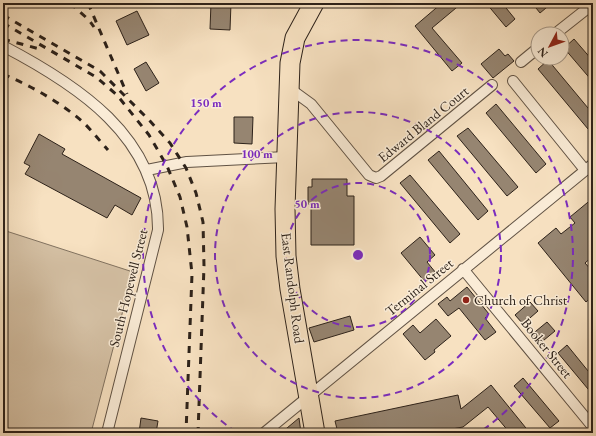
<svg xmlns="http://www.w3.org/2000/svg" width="596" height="436" viewBox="0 0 596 436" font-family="'EB Garamond',serif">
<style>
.green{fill:#d5c1a5;stroke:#817260}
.building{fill:#968571;stroke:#2d221a}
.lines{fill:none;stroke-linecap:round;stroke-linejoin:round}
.street-casing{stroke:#605244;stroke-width:12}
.highway-casing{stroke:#2d221a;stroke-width:21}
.street{stroke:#faecd7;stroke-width:10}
.highway{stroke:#f7e1c1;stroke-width:19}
.rail{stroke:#2d221a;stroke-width:3;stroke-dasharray:7 7;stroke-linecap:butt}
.ring{fill:none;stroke:#7b2cbf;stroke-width:2;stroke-dasharray:7 5}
.poi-dot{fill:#8f2418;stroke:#faecd7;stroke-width:1.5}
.labels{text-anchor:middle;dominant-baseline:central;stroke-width:3;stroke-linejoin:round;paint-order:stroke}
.street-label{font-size:14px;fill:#2d221a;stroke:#faecd7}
.poi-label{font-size:14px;fill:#2d221a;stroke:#faecd7;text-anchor:start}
.centre{fill:#7b2cbf;stroke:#faecd7;stroke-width:2}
.ring-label{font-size:12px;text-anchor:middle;font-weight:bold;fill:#7b2cbf;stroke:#faecd7;stroke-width:3;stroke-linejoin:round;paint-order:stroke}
</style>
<rect width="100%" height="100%" fill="#f7e1c1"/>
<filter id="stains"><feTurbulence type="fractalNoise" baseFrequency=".005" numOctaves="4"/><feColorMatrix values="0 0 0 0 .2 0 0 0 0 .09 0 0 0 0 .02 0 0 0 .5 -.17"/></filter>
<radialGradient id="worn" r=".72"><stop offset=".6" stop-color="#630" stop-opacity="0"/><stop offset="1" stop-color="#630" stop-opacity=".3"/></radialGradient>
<path class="green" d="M3 230 133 272 91 433H3Z"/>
<path class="building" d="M211 3H231L230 30 210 29Z
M442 3H462L432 28 462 63 452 71 415 26Z
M486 3H502L515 19 506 27Z
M532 3H552L540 13Z
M137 11 149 35 127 45 116 21Z
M574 39 593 61V82L564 48Z
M499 49 505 56 508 54 514 61 493 78 481 64Z
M548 60 593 114V126L588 129 538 69Z
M146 62 159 83 146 91 134 69Z
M496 104 546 164 536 173 486 113Z
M234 117H253L252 144 234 143Z
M468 128 518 187 507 196 457 136Z
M39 134 65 149 62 154 141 198 132 215 115 205 107 218 25 174 30 166 24 163Z
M439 151 488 211 478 220 428 160Z
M410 175 460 234 450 243 400 183Z
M312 179H347V196H354V245H311V204H308V187H312Z
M593 198V256L585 263 593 272V296L586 302 538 243 556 228 561 234 575 223 570 217Z
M420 237 435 255 427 262 436 273 425 282 401 253Z
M467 287 489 314 485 318 496 332 485 340 459 308 448 316 438 304 447 297 450 301Z
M530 302 538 311 523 324 515 315Z
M350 316 354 330 314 342 309 328Z
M436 319 451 336 434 350 435 352 425 360 403 334 413 325 420 333Z
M547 322 555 331 538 345 530 336Z
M567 345 593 377V395L558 353Z
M523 378 559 421 550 428 514 386Z
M491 385 530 433H510L488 407 463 427 430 433H338L335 421 458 395 461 409Z
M141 418 158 421 156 433H139Z
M299 418 301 433H281Z"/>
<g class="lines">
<g class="street-casing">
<path id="street" d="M555 34 593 4
M3 46C76 84 159 137 158 230L107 433
M521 62 538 48
M513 81 585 170
M289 88 311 104 369 175 376 178 381 176 492 85
M147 170 187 162 286 157
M463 269 593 427
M264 433 593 164"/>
</g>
<g class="highway-casing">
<path id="highway" d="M314 3 295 38 290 63 285 209 286 256 290 289 315 433"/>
</g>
<use href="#street" class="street"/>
<use href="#highway" class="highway"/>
<path class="rail" d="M70 3 89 20 94 27
M88 3 127 94
M3 15 100 71 150 121 170 143 186 168 196 193 203 222 204 266 198 433
M3 23 96 77 117 95 149 135 167 166 180 197 187 227 192 274 186 433
M3 39 43 50
M3 74C31 86 60 102 83 122 92 131 100 141 108 150"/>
</g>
<g class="ring">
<circle cx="358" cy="255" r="72"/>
<circle cx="358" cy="255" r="143"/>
<path d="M236 432A215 215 0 1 1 480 432"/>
</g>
<circle class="poi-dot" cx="466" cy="300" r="4"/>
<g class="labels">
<g class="street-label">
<text transform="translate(423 124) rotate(-39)">Edward Bland Court</text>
<text transform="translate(419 287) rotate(-39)">Terminal Street</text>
<text transform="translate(128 288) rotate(-76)">South Hopewell Street</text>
<text transform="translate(293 288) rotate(83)">East Randolph Road</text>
<text transform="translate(547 348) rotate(51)">Booker Street</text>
</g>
<g class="poi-label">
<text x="474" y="300">Church of Christ</text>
</g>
</g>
<circle cx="358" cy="255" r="6" class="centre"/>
<g class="ring-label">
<text x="206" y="107">150 m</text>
<text x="257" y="158">100 m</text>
<text x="307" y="208">50 m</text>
</g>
<rect width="596" height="436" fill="none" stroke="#f7e1c1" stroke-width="16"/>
<rect x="4" y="4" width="588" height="428" fill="none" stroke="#2d221a" stroke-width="2"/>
<rect x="8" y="8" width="580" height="420" fill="none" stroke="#2d221a"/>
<g transform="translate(550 46) rotate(229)"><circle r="19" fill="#faecd7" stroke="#a89b8b"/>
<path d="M0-3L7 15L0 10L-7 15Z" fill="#8f2418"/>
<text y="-6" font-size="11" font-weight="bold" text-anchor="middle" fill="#2d221a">N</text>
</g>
<rect width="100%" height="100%" filter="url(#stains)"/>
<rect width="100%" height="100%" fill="url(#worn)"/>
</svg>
